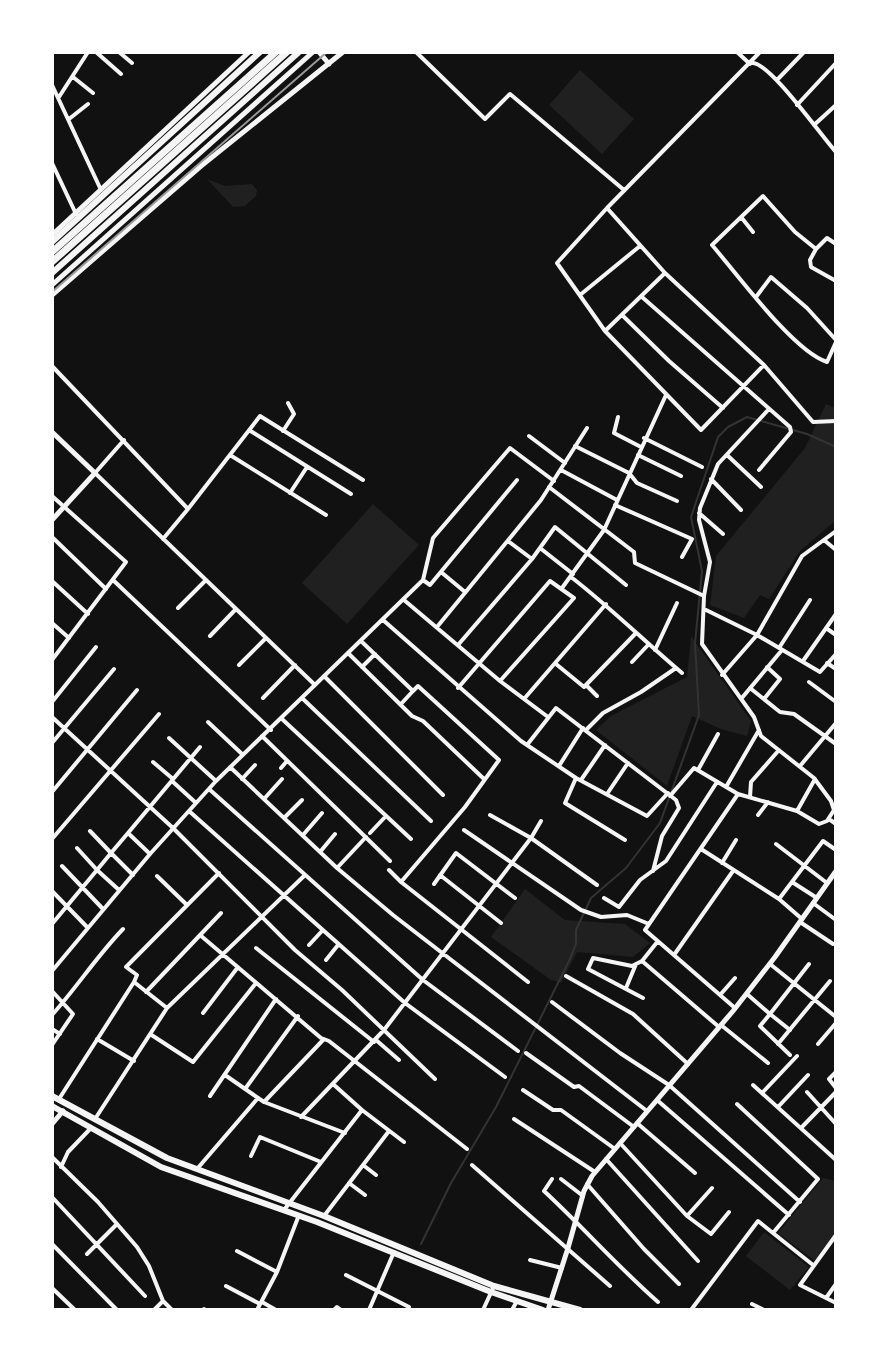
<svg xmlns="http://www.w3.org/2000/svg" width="888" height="1362" viewBox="0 0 888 1362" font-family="Jost,sans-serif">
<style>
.green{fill:#202020}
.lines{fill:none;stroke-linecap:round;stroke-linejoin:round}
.stream{stroke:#333;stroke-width:2}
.minor{stroke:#f5f5f5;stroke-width:4}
.tertiary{stroke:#f5f5f5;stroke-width:5}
.primary{stroke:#f5f5f5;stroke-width:6}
.trunk{stroke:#f5f5f5;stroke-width:6}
.motorway{stroke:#f5f5f5;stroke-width:7}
.rail{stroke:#9a9a9a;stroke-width:2}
</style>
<rect width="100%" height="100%" fill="#111"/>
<path class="green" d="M580 70 634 119 602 154 549 105Z
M207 179 225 186 252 184 257 190 256 196 245 206 233 207Z
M826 404 835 408V521L800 551 769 599 760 595 744 618 710 605 716 556 805 448Z
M373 504 419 545 347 624 302 583Z
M691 636 751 721 747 736 721 729 692 716 667 786 596 730 611 716 687 677Z
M525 889 565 920 625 924 650 943 633 957 577 952 561 983 551 980 491 937Z
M823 1178 835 1181V1233L815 1261 778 1233Z
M764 1232 809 1267 790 1290 746 1256Z"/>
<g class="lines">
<path class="stream" d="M421 1244 451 1183 496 1107 569 961 576 944V930L591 898 626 868 660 823 699 715 695 643 702 571 691 517 718 437 728 427 747 417 807 434 836 447"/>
<path class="minor" d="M96 52 121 74
M119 52 132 63
M416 52 485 119 510 94 624 190
M737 52 750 64
M760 52 607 208 557 263 605 331 701 430 764 365
M752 63C769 61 822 137 836 152
M73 77 93 93
M777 80 804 52
M52 85 101 190
M59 97 88 52
M797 105 836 63
M69 119 88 104
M814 125 836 105
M52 163 76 214
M607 208 665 273 764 365 813 422 836 421
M741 217 753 232
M816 249 827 238 836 244
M836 281 811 267 810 260 816 249 795 232 763 196 712 245C737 274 794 352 827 362L836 342
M580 295 640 246
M642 297 790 427 791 432 759 470
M756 297 771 277 807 308 836 340
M622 315 669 361 723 408
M605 331 665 273
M52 366 188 509 163 539
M618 417 614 433 641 447
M249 430 351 494
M283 431 294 414 288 403
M529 436 565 463
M644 438 702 467
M124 440 95 473 315 685
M575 446 629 473 637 483 677 501
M230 455 326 515
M638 455 681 476
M727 455 761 487
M561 470 617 500
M711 479 741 510
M549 487 634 552 635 563 704 596
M290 493 307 467
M52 496 126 562 52 660
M615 505 692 539 682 557
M188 509 260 416 363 480
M699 513 723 534
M52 537 106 589
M824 540 836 550
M508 541 532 559
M540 548 573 574
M441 572 465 592
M571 577C610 607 644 641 682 673
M113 580 271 730
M423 580 433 538 510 448 554 481
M52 581 88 614
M562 588 604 530 666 395
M404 600 500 681 548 717
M178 608 206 580
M704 609 757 635 820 672 836 654
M383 620 521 741 576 778 647 816 668 793
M52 623 69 638
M437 627 541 500 587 428
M826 628 836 635
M210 636 236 609
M361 641 413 691 418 686 499 760 465 807 401 882 528 982
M458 645 532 559 555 527 626 585
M779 648 810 600
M655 650 677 603
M348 653 412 716 423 721 484 779
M803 661 836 614
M632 662 648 645
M827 663 836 669
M556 664 584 687 636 633
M239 665 266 638
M362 667 375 654
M722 675 757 635 802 556 836 531
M324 676 443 795
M809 682 836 702
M586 685 597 696
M458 688 550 581 574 598 500 681
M750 688 780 712 794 714 836 744
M263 698 295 665
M302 698 431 821
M524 699 606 604
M741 699 782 650
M764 699 780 679 767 667
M52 702 96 647
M401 704 413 691
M52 717 173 828 295 950 342 990 435 1079
M282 719 411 839
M208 722 242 754
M586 730 603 713 641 692 676 668
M262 736 390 861
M169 738 216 781
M52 743 114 669
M527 745 556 708 676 800 679 808 662 836 653 871
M153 762 173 779
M559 766 583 728
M800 766 836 723
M230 767 337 868 393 915 647 1111
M281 768 287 761
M698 770 718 734
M576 778 565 803 625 840
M242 779 255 765
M581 780 605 745
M172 781 196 803
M726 787 759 730
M209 789 423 980 518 1051
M52 792 137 690
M607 794 628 763
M738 794 797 811 819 824 827 821 834 810 831 801 814 778 761 736 754 717 702 644 704 596 710 562 699 520 700 508 718 464 769 409
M670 796 694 768 738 794 645 930 735 1008
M750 797 751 782 779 750
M264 799 282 779
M189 811 405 1003 505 1077
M797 811 815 779
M490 815 531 838 597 885
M758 815 768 802
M284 818 302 800
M829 819 836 824
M464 830 581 910 601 917 627 915 649 924
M90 831 111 853 97 870 119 890
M128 833 111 853 133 875
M370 833 386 816
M303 835 322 813
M52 839 159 714
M776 844 827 883
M701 849 779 899 802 919
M320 852 335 834
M150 854 128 833 200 747
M722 863 736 840
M62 866 103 909
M337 868 366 837
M389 870 401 882
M440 875 501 923
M157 876 187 905
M792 882 817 898
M434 884 456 853 515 898
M52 891 88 928
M604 898 619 907 640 880 666 861 717 782
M779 899 823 841 836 850
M813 903 836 920
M800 922 833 944
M52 924 97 870 77 848
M200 935 321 1038 329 1041 467 1149
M658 941 642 961 719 1027
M309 945 322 931
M256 948 374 1042
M674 955 733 871
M326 960 338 945
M642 961 632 966 593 958 588 969 643 998
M770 964 836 1017
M52 971 150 854 216 781 423 580 430 585 517 480
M566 976 633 1014 688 1064
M134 982 137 975 126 967 219 873
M626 988 636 964
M52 991 73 1014 52 1045
M146 992 221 913
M747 994 770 1014 760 1026 790 1055
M720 995 735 978
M552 1002 620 1053 669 1085 800 1202
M203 1013 238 967
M52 1015C77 987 97 956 123 929
M721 1025 768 1063
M52 1029 60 1034
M790 1030 770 1014 809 964
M150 1034 193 1062 256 983
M97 1039 134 1061
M376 1040 399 1060
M778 1044 830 981
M818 1044 836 1023
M526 1053 574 1087 579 1086 634 1127
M836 1072 829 1079 836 1088
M225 1075 264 1102 345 1133
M333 1084 362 1110 404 1142
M753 1085 836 1160
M245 1089 298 1016
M523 1090 553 1110H561L615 1149
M763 1092 797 1056
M807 1092 836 1124
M210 1096 276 999
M59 1099 134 982 167 1008
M657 1100 789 1215
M264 1102 324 1039
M737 1104 818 1179 773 1233
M778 1107 808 1075
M301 1117 384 1030 531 838 541 821
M95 1119 167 1008 304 876
M514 1119 595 1172
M637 1123 695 1173
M801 1128 836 1092
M620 1143 687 1216 712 1188
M251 1156 260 1137 321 1162
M52 1157 98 1202 137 1247 149 1266 163 1301 154 1310
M606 1159 698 1261
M363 1165 376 1175
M472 1165 610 1286
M61 1167 68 1152 91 1128
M197 1169 258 1098
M552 1179 544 1191C583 1227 618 1267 658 1302
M561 1179 583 1196
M349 1183 365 1195
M587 1184 644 1249 679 1284
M52 1197 145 1296
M284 1210 362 1110
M324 1216 389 1131
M687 1216 711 1234 729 1212
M836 1235 800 1285 836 1303
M52 1244 117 1310
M237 1251 277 1272
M87 1254 117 1224
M530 1260 562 1268
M346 1275 409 1307
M226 1286 260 1304
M52 1288 75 1310
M826 1298 836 1284
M163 1301 172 1310
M262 1302 276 1310
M752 1304 764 1310
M204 1309V1310
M257 1310 277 1272 299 1215
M334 1310 337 1307 341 1310
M369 1310 394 1252
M483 1310 494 1286
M512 1310 517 1301
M691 1310 758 1221 813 1265"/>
<path class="tertiary" d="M319 52 329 64
M52 235 249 52
M52 285 313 52
M52 295 201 166 343 52
M52 432 95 473 52 520
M52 1124 63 1111
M548 1310 568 1248 584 1191 592 1176 733 1011 775 957 836 871"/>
<path class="primary" d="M52 1096 167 1158 324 1216 494 1286 580 1310
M52 1106 161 1167 317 1222 491 1292 543 1310"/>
<path class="trunk" d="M52 242 260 52
M52 273 299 52"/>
<path class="motorway" d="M52 252 276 52
M52 262 287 52"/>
<path class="rail" d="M52 292 327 52"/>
</g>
<rect width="888" height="1362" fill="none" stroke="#ffffff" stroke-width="108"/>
</svg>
